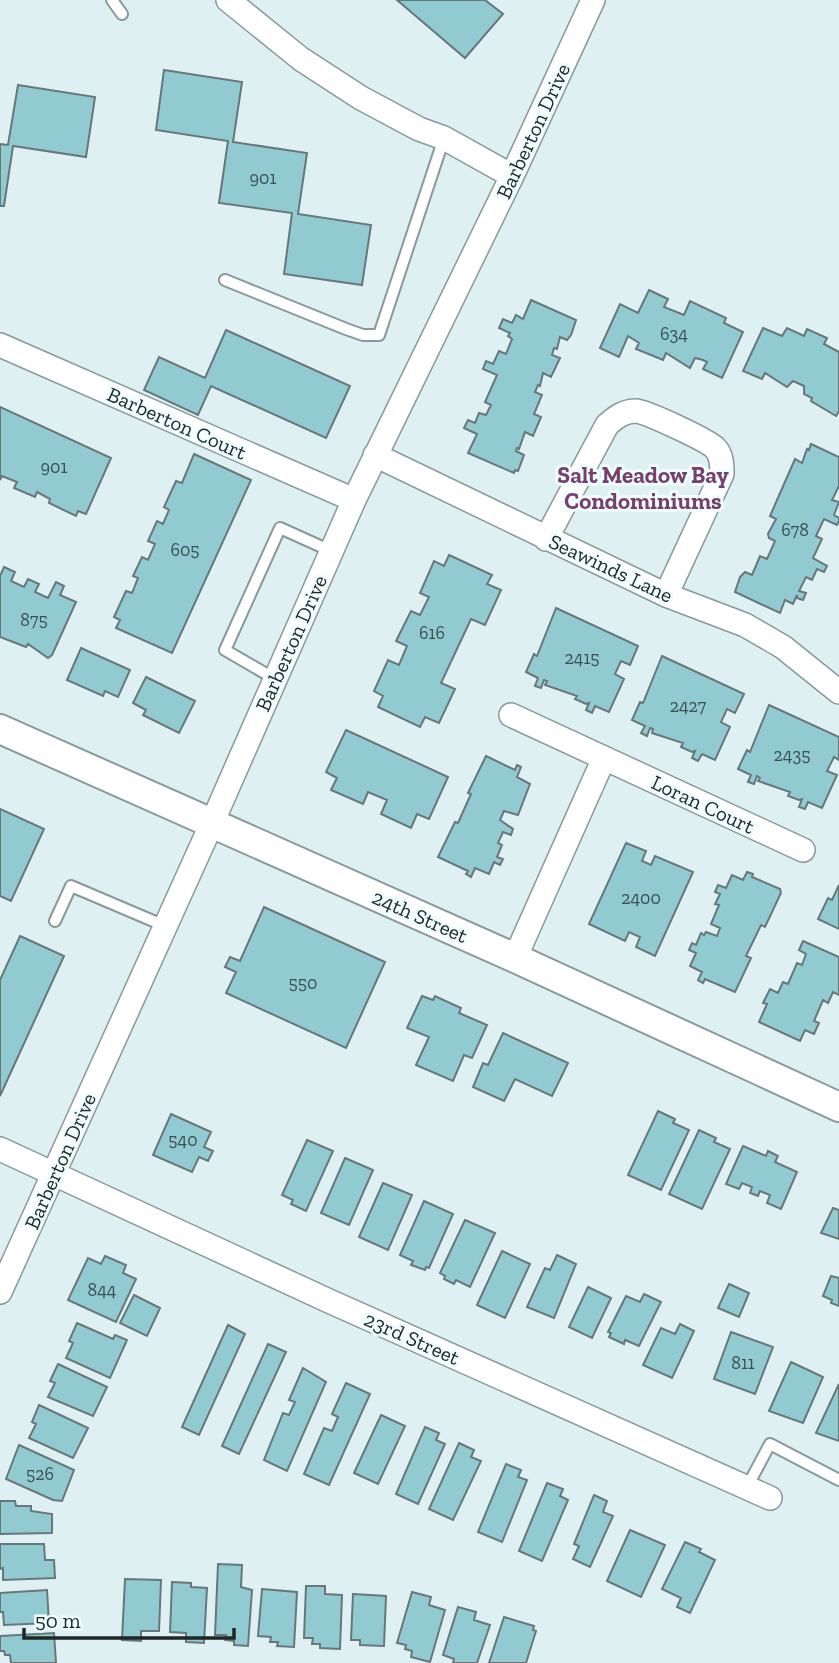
<svg xmlns="http://www.w3.org/2000/svg" width="839" height="1663" viewBox="0 0 839 1663" font-family="'Zilla Slab',serif">
<style>
.building{fill:#91cbd1;stroke:#687779;stroke-width:2}
.lines{fill:none;stroke-linecap:round;stroke-linejoin:round}
.service-casing{stroke:#89999b;stroke-width:14}
.minor-casing{stroke:#89999b;stroke-width:26}
.tertiary-casing{stroke:#89999b;stroke-width:32}
.service{stroke:#fff;stroke-width:10}
.minor{stroke:#fff;stroke-width:23}
.tertiary{stroke:#fff;stroke-width:28}
.labels{text-anchor:middle;dominant-baseline:central;stroke-width:6;stroke-linejoin:round;paint-order:stroke}
.number-label{font-size:18px;fill:#3c4f51}
.street-label{font-size:21px;fill:#1f2626;stroke:#effdfe}
.neighbourhood-label{font-size:23px;font-weight:bold;fill:#763f6d;stroke:#effdfe}
</style>
<rect width="100%" height="100%" fill="#dff0f2"/>
<path class="building" d="M397 0H485L503 14 465 58Z
M164 70 242 82 233 142 307 153 298 214 371 225 362 285 284 274 292 213 219 203 228 141 156 130Z
M18 85 95 97 86 157 13 146 4 206H0V144L8 145Z
M649 290 668 299 664 307 684 315 690 301 726 318 724 323 743 332 722 378 703 369 707 362 703 360 695 358 690 368 666 353 663 360 636 349 639 343 628 336 619 357 600 348 620 304 638 313Z
M531 300 576 320 571 335 567 340 560 337 557 349 554 348 552 355 560 358 551 377 543 373 540 386 538 385 535 392 542 395 534 414 541 417 533 436 525 432 519 449 517 448 516 451 524 455 518 471 515 470 514 473 468 453 477 434 464 428 468 420 475 423 479 413 486 415 491 405 485 402 497 375 483 369 486 361 493 364 499 351 506 354 512 339 508 336 510 333 499 328 503 319 512 323 516 315 523 319Z
M763 328 782 336 787 328 804 336 807 329 827 338 824 344 839 352V411L836 416 811 401 812 398 804 394V386L793 381 787 387 765 373 762 379 743 371Z
M226 330 350 386 326 438 211 386 198 415 144 390 159 357 205 378Z
M0 407 111 458 86 514 78 511 76 516 49 503 50 499 37 492 35 497 14 488 17 482 2 476 0 480Z
M811 444 839 457V486L832 500 839 502 834 515 839 518V521L837 525 824 519 816 536 822 539 813 558 827 566 824 572 817 569 812 580 806 577 799 591 806 593 803 600 797 598V595L793 604 785 600 780 613 735 592 740 577 745 572 752 575 760 556 767 559 775 541 769 538 768 534 776 519 770 516 795 459 802 463 807 449 809 450Z
M194 454 251 480 172 653 116 628 120 620 114 617 126 591 132 593 138 578 133 576 142 557 148 560 155 544 148 541 157 521 163 524 169 510 164 507 176 481 182 483Z
M449 555 492 575 487 584 501 590 485 625 471 619 441 683 455 689 439 723 425 717 420 727 378 707 383 696 374 691 388 660 399 665 407 646 396 641 411 611 420 615 429 597 420 593 434 561 444 566Z
M4 567 15 572 11 581 24 587 28 579 39 584 35 592 48 598 56 582 64 586 60 595 76 602 52 655 48 658 28 644 26 647 0 637V576Z
M556 608 638 646 630 665 621 661 615 674 624 679 609 712 595 706 592 713 586 710 589 703 586 704 575 699 577 696 545 685 547 681 544 680 541 688 535 686 538 678 526 672 534 654 537 656Z
M81 648 130 670 118 697 105 691 103 696 67 680Z
M662 656 744 694 735 713 727 709 721 722 730 727 715 760 702 754 698 761 692 758 695 751 692 752 681 747 683 743 652 733 653 729 650 728 647 736 641 733 645 726 632 720 640 702 643 703Z
M146 677 195 701 179 733 143 715 146 710 133 703Z
M769 705 839 737V760L834 757 827 771 837 775 822 808 808 802 805 809 799 807 802 799 799 800 788 796 790 792 758 781 760 778 757 776 754 784 748 782 751 775 738 769 747 750 750 752Z
M346 730 448 777 429 819 417 814 411 828 381 814 387 800 368 792 363 804 331 790 337 778 326 772Z
M486 756 515 770 517 765 521 767 517 777 530 784 518 815 504 811 500 820 513 829 511 835 503 832 498 843 502 845 497 857 503 859 500 865 494 862 489 874 475 868 471 877 466 874 468 871 438 857 455 822 458 823 471 794 468 793Z
M0 809 44 829 11 901 0 896Z
M626 843 646 851 642 861 651 865 655 856 693 872 655 956 636 947 640 937 629 932 625 941 589 924Z
M747 872 753 874 752 877 780 889 781 893 765 927 761 925 746 956 751 958 735 992 705 979 703 983 698 980 702 972 690 966 696 953 689 950 692 943 696 945 701 933 704 935 706 932 717 936 720 928 711 924 719 905 715 904 720 894 715 892 718 885 726 888 732 875 743 880Z
M839 885V929L818 919 828 898 832 900Z
M264 907 385 962 346 1048 226 993 236 972 225 967 230 957 240 961Z
M20 936 64 956 0 1096V980Z
M803 941 839 957V995L833 992 828 1003 823 1000 814 1021 819 1023 814 1034 805 1030 800 1041 759 1022 767 1004 763 1003 770 989 778 993 783 982 788 984 797 963 802 965 806 954 799 950Z
M422 996 433 1000 435 996 461 1008 459 1013 487 1025 472 1058 464 1055 453 1081 416 1065 429 1037 407 1028Z
M503 1033 568 1063 552 1096 515 1079 504 1101 473 1087 483 1063 488 1065Z
M658 1111 675 1119 673 1123 689 1130 661 1190 628 1175Z
M171 1114 211 1132 204 1147 213 1151 208 1161 199 1157 192 1172 153 1155Z
M699 1130 716 1138 714 1142 730 1149 702 1209 669 1194Z
M307 1140 333 1151 306 1211 291 1204 293 1200 282 1195Z
M743 1146 766 1156 768 1151 778 1156 775 1162 797 1172 781 1209 767 1203 770 1195 760 1191 758 1196 750 1193 752 1187 742 1183 739 1189 726 1184Z
M345 1158 373 1170 349 1225 321 1213Z
M383 1183 412 1195 388 1250 359 1237Z
M424 1201 453 1214 429 1268 426 1267 425 1270 411 1265 413 1261 400 1255Z
M833 1208 839 1210V1239L821 1233Z
M465 1220 495 1233 470 1287 456 1280 454 1284 444 1279 445 1276 440 1273Z
M502 1251 530 1264 505 1318 477 1305Z
M557 1255 576 1264 554 1318 527 1307 545 1268 550 1270Z
M105 1256 126 1265 123 1273 136 1279 116 1322 68 1300 88 1258 101 1264Z
M831 1276 839 1278V1306L831 1303 832 1300 823 1296Z
M729 1284 749 1293 739 1317 718 1308Z
M588 1287 611 1298 592 1338 569 1327Z
M644 1294 661 1302 639 1346 625 1340 624 1344 609 1337 611 1333 608 1332 626 1296 640 1302Z
M134 1295 160 1308 147 1336 120 1323Z
M77 1323 113 1339 115 1335 127 1340 110 1378 66 1358 73 1343 69 1341Z
M680 1324 694 1331 672 1378 643 1365 661 1328 675 1334Z
M228 1325 245 1334 199 1435 182 1427Z
M731 1332 773 1347 755 1394 714 1379Z
M268 1344 286 1352 239 1454 222 1446Z
M791 1362 823 1377 803 1423 769 1411Z
M58 1364 107 1387 93 1416 48 1397 55 1383 50 1381Z
M303 1368 326 1382 287 1471 264 1460 283 1413 289 1415 295 1402 289 1400Z
M346 1383 370 1394 329 1485 304 1474 324 1428 332 1431 338 1417 332 1414Z
M839 1384V1441L816 1433Z
M39 1405 88 1428 73 1458 29 1438 36 1424 32 1422Z
M381 1415 405 1426 378 1484 354 1473Z
M425 1427 439 1433 436 1440 445 1444 418 1504 396 1494Z
M459 1443 474 1450 471 1457 481 1461 453 1520 429 1509Z
M19 1445 74 1470 62 1501 53 1500 6 1479Z
M506 1464 521 1470 518 1477 527 1480 502 1542 478 1532Z
M547 1483 563 1489 560 1496 568 1500 542 1561 519 1551Z
M594 1495 607 1501 603 1512 613 1516 590 1567 573 1559 579 1546 574 1544Z
M0 1501H15L16 1506H31V1511L52 1514V1533L0 1534Z
M630 1530 665 1545 641 1597 607 1581Z
M685 1542 701 1549 699 1552 715 1560 690 1613 677 1607 681 1598 662 1589Z
M0 1544H44L45 1560H54L55 1578 3 1580V1568L0 1569Z
M218 1564 242 1565 241 1587 252 1590 248 1646 234 1645V1641L225 1640 226 1635H215Z
M125 1579 161 1580 159 1631H141V1641L122 1640Z
M172 1582 191 1583V1587L207 1588 204 1643 186 1642V1633L170 1632Z
M306 1586H325V1594L342 1595 340 1649 320 1648V1644H312L313 1638H304Z
M262 1589 297 1592 294 1647 277 1646 278 1642H270L271 1637 258 1636Z
M47 1590 49 1623 4 1625 3 1612H0V1593Z
M412 1592 431 1597 429 1605 445 1610 430 1662 411 1657 412 1651 405 1649 406 1645 397 1643Z
M353 1594 386 1596 384 1646 360 1645V1640H351Z
M458 1607 476 1612 474 1620 490 1625 477 1663H453L454 1659 443 1655Z
M504 1617 534 1626 533 1630 536 1631 526 1663H489Z
M54 1633 56 1663H11L10 1655H5L4 1651H0V1636Z"/>
<g class="lines">
<g class="service-casing">
<path id="service" d="M112 0 122 14
M225 280 346 329 363 335H379L444 138
M275 679 225 650 280 528 331 551
M55 921 71 886 165 926
M747 1487 770 1444 839 1480"/>
</g>
<g class="minor-casing">
<path id="minor" d="M228 0 301 59 361 98 419 129 444 138 512 176
M0 345 354 500
M375 455 666 595 745 625 783 647 839 692
M546 539 607 425C616 417 624 411 636 411 647 412 707 440 715 448 722 455 722 465 722 474L666 595
M511 715 803 850
M515 958 604 758
M0 1149 329 1301 770 1498
M0 1292 212 823 354 500 512 176 593 0"/>
</g>
<g class="tertiary-casing">
<path id="tertiary" d="M0 729 515 958 839 1107"/>
</g>
<use href="#service" class="service"/>
<use href="#minor" class="minor"/>
<use href="#tertiary" class="tertiary"/>
</g>
<g class="labels">
<g class="number-label">
<text x="263" y="178">901</text>
<text x="674" y="334">634</text>
<text x="54" y="467">901</text>
<text x="795" y="530">678</text>
<text x="185" y="550">605</text>
<text x="34" y="620">875</text>
<text x="432" y="633">616</text>
<text x="582" y="658">2415</text>
<text x="688" y="706">2427</text>
<text x="792" y="755">2435</text>
<text x="641" y="898">2400</text>
<text x="303" y="983">550</text>
<text x="183" y="1140">540</text>
<text x="102" y="1290">844</text>
<text x="743" y="1363">811</text>
<text x="40" y="1474">526</text>
</g>
<g class="street-label">
<text transform="translate(533 131) rotate(-65)">Barberton Drive</text>
<text transform="translate(177 423) rotate(24)">Barberton Court</text>
<text transform="translate(611 568) rotate(25)">Seawinds Lane</text>
<text transform="translate(291 643) rotate(-66)">Barberton Drive</text>
<text transform="translate(703 804) rotate(25)">Loran Court</text>
<text transform="translate(420 916) rotate(24)">24th Street</text>
<text transform="translate(60 1161) rotate(-66)">Barberton Drive</text>
<text transform="translate(412 1338) rotate(24)">23rd Street</text>
</g>
<g class="neighbourhood-label">
<text x="643" y="475">Salt Meadow Bay<tspan x="643" dy="26">Condominiums</tspan></text>
</g>
</g>
<path d="M24 1628v10h210v-10" fill="none" stroke="#1f2626" stroke-width="3.5"/>
<text x="35" y="1628" font-size="21" fill="#1f2626" stroke="#effdfe" stroke-width="5" paint-order="stroke">50 m</text>
</svg>
